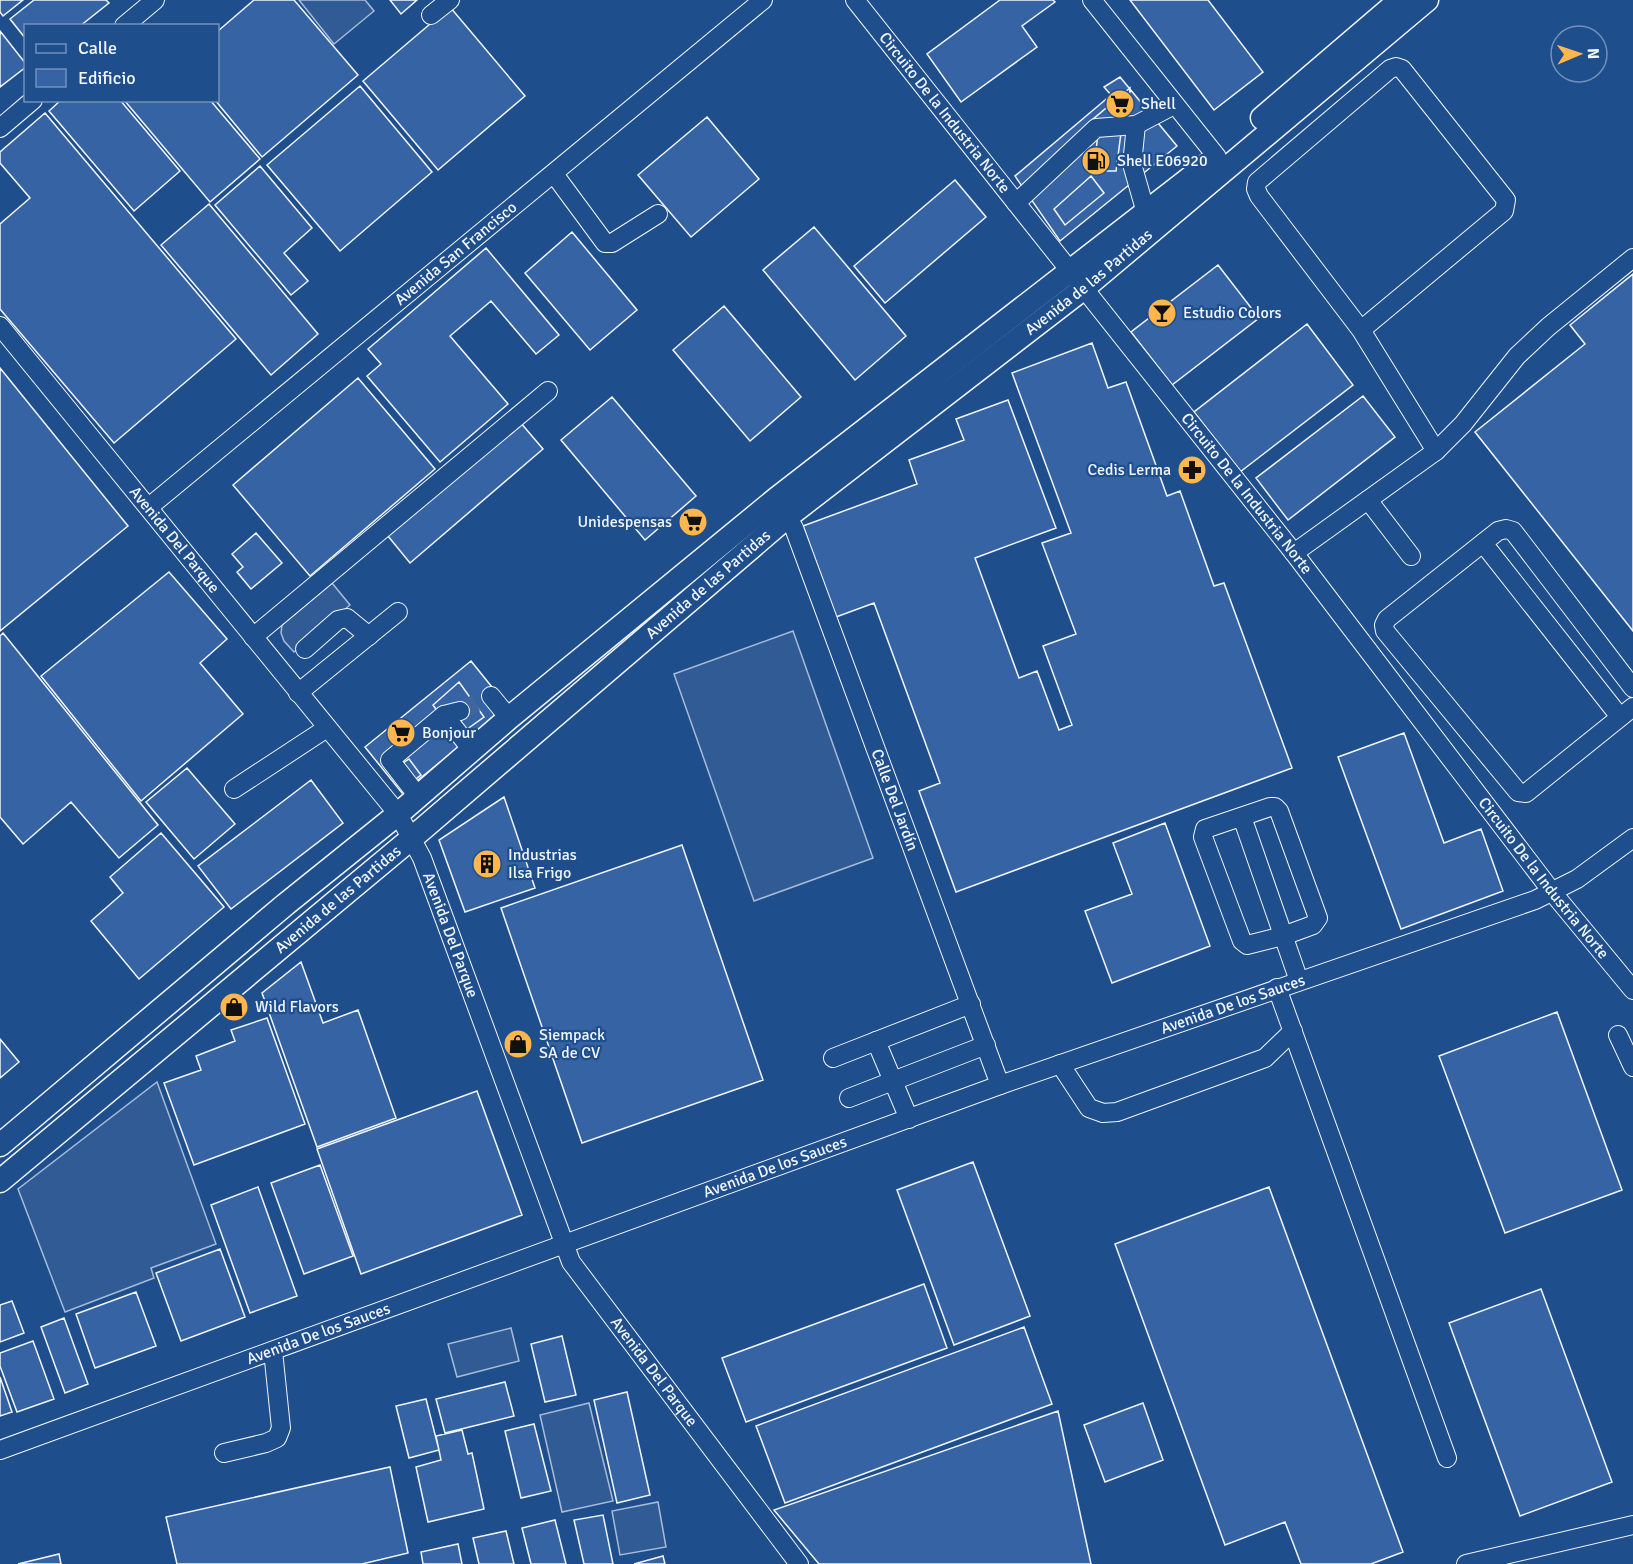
<svg xmlns="http://www.w3.org/2000/svg" width="1633" height="1564" viewBox="0 0 1633 1564" font-family="Signika,sans-serif">
<style>
.built{fill:#305b95;stroke:#a8bbd7;stroke-width:1.5}
.building{fill:#3563a3;stroke:#f2f6ff;stroke-width:1.5}
.lines{fill:none;stroke-linecap:round;stroke-linejoin:round}
.minor-tunnel{stroke:#3f679d;stroke-width:18;stroke-dasharray:18 9;stroke-linecap:butt}
.minor-casing{stroke:#f2f6ff;stroke-width:20}
.major-casing{stroke:#f2f6ff;stroke-width:25}
.minor{stroke:#1f4e8c;stroke-width:18}
.major{stroke:#1f4e8c;stroke-width:22}
.labels{text-anchor:middle;dominant-baseline:central;stroke-width:4.5;stroke-linejoin:round;paint-order:stroke}
.poi-label{font-size:16px;fill:#f2f6ff;stroke:#1f4e8c;text-anchor:start}
.street-label{font-size:16px;fill:#f2f6ff;stroke:#1f4e8c}
</style>
<rect width="100%" height="100%" fill="#1f4e8c"/>
<path class="built" d="M299 0H365L374 11 334 44Z
M332 583 350 605 294 652 284 641 281 633 282 625Z
M793 631 873 858 754 901 674 674Z
M157 1082 216 1244 151 1268 154 1278 65 1312 18 1189Z
M511 1328 519 1361 457 1377 448 1344Z
M589 1403 613 1501 562 1512 540 1415Z
M658 1502 666 1547 620 1555 612 1511Z"/>
<path class="building" d="M0 0H23L3 16 0 12Z
M34 0H106L109 3 80 26H26V39L10 19Z
M254 0H294L358 75 262 157 215 100H218V31Z
M390 0H417L401 14Z
M1000 0H1053L1055 2 1022 26 1037 47 961 102 927 54Z
M1130 0H1208L1263 72 1214 110Z
M450 7 525 96 438 170 363 81Z
M0 31 26 64V67L0 87Z
M1120 77 1177 146 1060 241 1015 176 1111 95 1104 87Z
M360 86 432 172 340 251 267 165Z
M1130 88 1128 123 1092 120Z
M61 100H120L180 171 134 211 49 111Z
M124 100H210L260 159 210 202Z
M45 113 236 339 114 443 0 309V224L30 198 0 163V152Z
M707 117 759 179 691 237 638 175Z
M1098 132 1121 133 1116 171H1094Z
M260 166 312 228 284 253 308 281 291 295 215 205Z
M1091 176 1104 193 1065 225 1054 209Z
M955 180 986 217 885 303 854 266Z
M209 204 318 334 271 375 161 245Z
M814 227 906 336 855 380 763 270Z
M572 232 637 310 590 350 525 273Z
M486 248 559 335 536 354 491 301 450 336 508 404 440 462 367 376 381 364 368 349Z
M1218 265 1259 318 1172 385 1131 332Z
M1633 274V631L1475 432 1585 344 1570 325Z
M724 306 801 397 750 441 673 350Z
M1307 324 1353 385 1240 472 1194 412Z
M1092 343 1108 388 1126 382 1167 496 1180 491 1214 586 1224 583 1292 768 956 892 919 791 940 783 874 603 836 617 803 526 917 484 909 460 964 440 956 419 1008 400 1056 528 975 558 1019 678 1037 671 1059 730 1072 725 1043 646 1076 634 1042 543 1071 533 1012 373Z
M0 368 128 526 0 631Z
M358 378 435 469 310 576 233 485Z
M1363 396 1395 437 1288 520 1256 478Z
M612 397 696 496 645 540 561 440Z
M520 422 543 449 410 563 388 536Z
M256 533 282 563 251 589 237 572 243 567 232 554Z
M169 572 227 639 200 663 243 714 141 801 41 676Z
M3 633 158 825 119 858 71 802 23 844 0 817V636Z
M471 661 508 707 402 793 365 747Z
M459 682 484 717 456 737 433 705Z
M1404 733 1444 843 1481 829 1503 891 1401 929 1338 757Z
M409 759 421 775 405 787 394 769Z
M187 768 235 824 194 859 146 802Z
M311 780 343 823 231 909 198 866Z
M504 797 535 888 465 912 439 840Z
M1165 823 1210 946 1112 983 1085 911 1132 894 1113 843Z
M161 833 224 907 139 979 91 921 123 893 110 877Z
M682 845 763 1080 582 1143 501 908Z
M301 962 323 1023 358 1010 396 1118 317 1147 262 993Z
M1557 1012 1622 1190 1505 1233 1439 1056Z
M267 1018 305 1124 194 1165 164 1083 201 1070 196 1056 235 1041 231 1030Z
M0 1039 19 1062 0 1078Z
M477 1091 522 1215 361 1274 317 1149Z
M973 1162 1030 1316 954 1345 897 1190Z
M320 1165 353 1256 304 1274 271 1183Z
M258 1187 297 1296 250 1313 211 1205Z
M1269 1187 1403 1552 1371 1564H1301L1285 1522 1225 1545 1115 1244Z
M220 1249 245 1317 181 1341 156 1273Z
M924 1284 947 1348 746 1422 722 1358Z
M1541 1289 1612 1482 1520 1516 1449 1323Z
M136 1292 156 1346 95 1368 76 1314Z
M12 1301 24 1333 0 1342V1305Z
M64 1318 88 1384 65 1393 41 1327Z
M1024 1327 1052 1404 785 1503 756 1426Z
M562 1336 576 1395 545 1402 531 1344Z
M33 1341 54 1399 17 1412 0 1366V1353Z
M0 1377 12 1412 0 1416Z
M505 1382 514 1416 445 1433 436 1399Z
M627 1392 650 1495 617 1503 594 1400Z
M426 1399 439 1450 409 1458 396 1406Z
M1143 1403 1163 1460 1105 1482 1084 1425Z
M1058 1411 1091 1564H819L774 1510Z
M534 1424 551 1491 521 1498 505 1431Z
M462 1430 468 1454 472 1453 484 1509 428 1522 416 1467 441 1460 436 1436Z
M390 1467 408 1553 362 1564H177L166 1517Z
M603 1515 613 1564H584L574 1520Z
M555 1520 566 1564H531L522 1528Z
M506 1531 514 1564H479L473 1538Z
M458 1544 462 1564H423L421 1552Z
M59 1554 61 1564H18Z
M663 1556 665 1564H634Z"/>
<g class="lines">
<path class="minor-tunnel" d="M460 711 491 696"/>
<g class="minor-casing">
<g id="minor">
<path id="s1" d="M855 0 1294 553 1553 893 1633 990"/>
<path d="M1092 0 1217 157"/>
<path d="M431 15 450 0"/>
<path d="M124 26 155 0"/>
<path d="M1136 125 1132 164 1146 213"/>
<path d="M0 128 33 100"/>
<path d="M554 174 605 243H612L658 214"/>
<path d="M1016 203 1096 128 1136 125 1174 105"/>
<path id="s2" d="M0 326 398 814 422 858 571 1262 799 1564"/>
<path d="M1361 330 1504 211 1506 200 1402 69 1396 67 1390 69 1257 182 1256 189 1259 196 1361 330 1436 451"/>
<path d="M1368 500 1411 556"/>
<path id="s3" d="M149 507 763 0"/>
<path id="s4" d="M787 517 794 528 1000 1085"/>
<path d="M1483 543 1620 717"/>
<path d="M1294 553 1436 451 1463 424 1517 356 1548 327 1633 258"/>
<path d="M253 637 548 391"/>
<path d="M305 649 338 620 347 618 369 636"/>
<path d="M1633 688 1513 531 1506 529 1498 531 1387 619 1384 625 1385 631 1518 792 1526 793 1633 707"/>
<path d="M298 693 398 612"/>
<path d="M491 696 509 718"/>
<path d="M460 711 444 715 472 750"/>
<path d="M234 789 327 728"/>
<path d="M417 795 390 760 444 715"/>
<path d="M1270 807H1275L1279 811 1318 918 1313 925 1283 936 1247 945 1242 941 1203 837 1205 829Z"/>
<path d="M1242 817 1299 981"/>
<path d="M1277 988 1447 1458"/>
<path d="M1618 1035 1633 1067"/>
<path d="M876 1041 909 1119"/>
<path d="M833 1058 971 1004"/>
<path d="M1060 1064 1089 1108 1103 1113 1117 1112 1265 1058 1293 1031"/>
<path d="M849 1098 986 1045"/>
<path id="s5" d="M0 1450 1000 1085 1535 900 1577 879 1633 838"/>
<path d="M224 1453 266 1443 277 1438 281 1428 273 1351"/>
<path d="M1466 1564 1633 1525"/>
</g>
</g>
<g class="major-casing">
<g id="major">
<path d="M1262 118 1400 0"/>
<path d="M0 1145 286 904 398 814 509 718 776 499 1212 161"/>
<path id="s6" d="M0 1181 412 838 787 517 1084 288 1427 0"/>
</g>
</g>
<use href="#minor" class="minor"/>
<use href="#major" class="major"/>
</g>
<defs>
<g id="supermarket-disc" transform="scale(1.5)"><circle r="9.5" fill="#ffb74d" stroke="#1f4e8c"/><path d="M-6-5.5h2.5l.6 2H6L4.5 2H-2.5L-4.4-4H-6ZM-1.5 3.2a1.3 1.3 0 1 0 .1 0ZM3 3.2a1.3 1.3 0 1 0 .1 0Z" fill="#111"/></g>
<g id="fuel-disc" transform="scale(1.5)"><circle r="9.5" fill="#ffb74d" stroke="#1f4e8c"/><path d="M-5.5-6h7V0h2V4h1.3V-2.5L3-4.5l.8-.8L6-3V5H2.5V1h-1V6h-7ZM-4.2-4.7v3.2H.2V-4.7Z" fill="#111"/></g>
<g id="bar-disc" transform="scale(1.5)"><circle r="9.5" fill="#ffb74d" stroke="#1f4e8c"/><path d="M-6-5H6L.8 .8V4.5H3.5V6h-7V4.5H-.8V.8Z" fill="#111"/></g>
<g id="pharmacy-disc" transform="scale(1.5)"><circle r="9.5" fill="#ffb74d" stroke="#1f4e8c"/><path d="M-2-6h4v4h4v4h-4v4h-4v-4h-4v-4h4Z" fill="#111"/></g>
<g id="building-disc" transform="scale(1.5)"><circle r="9.5" fill="#ffb74d" stroke="#1f4e8c"/><path d="M-4-6H4V6H1V3H-1V6H-4ZM-2.5-4.3h1.7v1.8h-1.7ZM.8-4.3h1.7v1.8H.8ZM-2.5-1h1.7V.8h-1.7ZM.8-1h1.7V.8H.8Z" fill="#111"/></g>
<g id="shop-disc" transform="scale(1.5)"><circle r="9.5" fill="#ffb74d" stroke="#1f4e8c"/><path d="M-5-2.5h2.3a2.7 3.5 0 0 1 5.4 0H5L5.5 6h-11ZM-1.5-2.5h3a1.5 2.3 0 0 0-3 0Z" fill="#111"/></g>
</defs>
<g fill-rule="evenodd">
<use href="#supermarket-disc" x="1120" y="104"/>
<use href="#fuel-disc" x="1096" y="161"/>
<use href="#bar-disc" x="1162" y="313"/>
<use href="#pharmacy-disc" x="1192" y="470"/>
<use href="#supermarket-disc" x="693" y="522"/>
<use href="#supermarket-disc" x="401" y="733"/>
<use href="#building-disc" x="487" y="864"/>
<use href="#shop-disc" x="234" y="1007"/>
<use href="#shop-disc" x="518" y="1044"/>
</g>
<g class="labels">
<g class="poi-label">
<text x="1141" y="104">Shell</text>
<text x="1117" y="161">Shell E06920</text>
<text x="1183" y="313">Estudio Colors</text>
<text x="1171" y="470" text-anchor="end">Cedis Lerma</text>
<text x="672" y="522" text-anchor="end">Unidespensas</text>
<text x="422" y="733">Bonjour</text>
<text x="508" y="855">Industrias<tspan x="508" dy="18">Ilsa Frigo</tspan></text>
<text x="255" y="1007">Wild Flavors</text>
<text x="539" y="1035">Siempack<tspan x="539" dy="18">SA de CV</tspan></text>
</g>
<g class="street-label">
<text stroke="none"><textPath href="#s1" startOffset="144">Circuito De la Industria Norte</textPath></text>
<text stroke="none"><textPath href="#s3" startOffset="398">Avenida San Francisco</textPath></text>
<text stroke="none"><textPath href="#s6" startOffset="1412">Avenida de las Partidas</textPath></text>
<text stroke="none"><textPath href="#s1" startOffset="630">Circuito De la Industria Norte</textPath></text>
<text stroke="none"><textPath href="#s2" startOffset="276">Avenida Del Parque</textPath></text>
<text stroke="none"><textPath href="#s6" startOffset="926">Avenida de las Partidas</textPath></text>
<text stroke="none"><textPath href="#s4" startOffset="303">Calle Del Jardín</textPath></text>
<text stroke="none"><textPath href="#s1" startOffset="1116">Circuito De la Industria Norte</textPath></text>
<text stroke="none"><textPath href="#s6" startOffset="440">Avenida de las Partidas</textPath></text>
<text stroke="none"><textPath href="#s2" startOffset="762">Avenida Del Parque</textPath></text>
<text stroke="none"><textPath href="#s5" startOffset="1311">Avenida De los Sauces</textPath></text>
<text stroke="none"><textPath href="#s5" startOffset="825">Avenida De los Sauces</textPath></text>
<text stroke="none"><textPath href="#s5" startOffset="339">Avenida De los Sauces</textPath></text>
<text stroke="none"><textPath href="#s2" startOffset="1248">Avenida Del Parque</textPath></text>
</g>
</g>
<rect x="24" y="24" width="195" height="78" fill="#1f4e8c" stroke="#7391ba" stroke-width="1.5"/>
<rect x="36" y="44" width="30" height="9" fill="#1f4e8c" stroke="#7391ba" stroke-width="1.5"/>
<text x="78" y="54" font-size="18" fill="#f2f6ff">Calle</text>
<rect x="36" y="69" width="30" height="18" fill="#3563a3" stroke="#7391ba" stroke-width="1.5"/>
<text x="78" y="84" font-size="18" fill="#f2f6ff">Edificio</text>
<g transform="translate(1579 54) rotate(88)"><circle r="28" fill="#1f4e8c" stroke="#7391ba" stroke-width="1.5"/>
<path d="M0-4.5L10 22L0 15L-10 22Z" fill="#ffb74d"/>
<text y="-9" font-size="16" font-weight="bold" text-anchor="middle" fill="#f2f6ff">N</text>
</g>
</svg>
